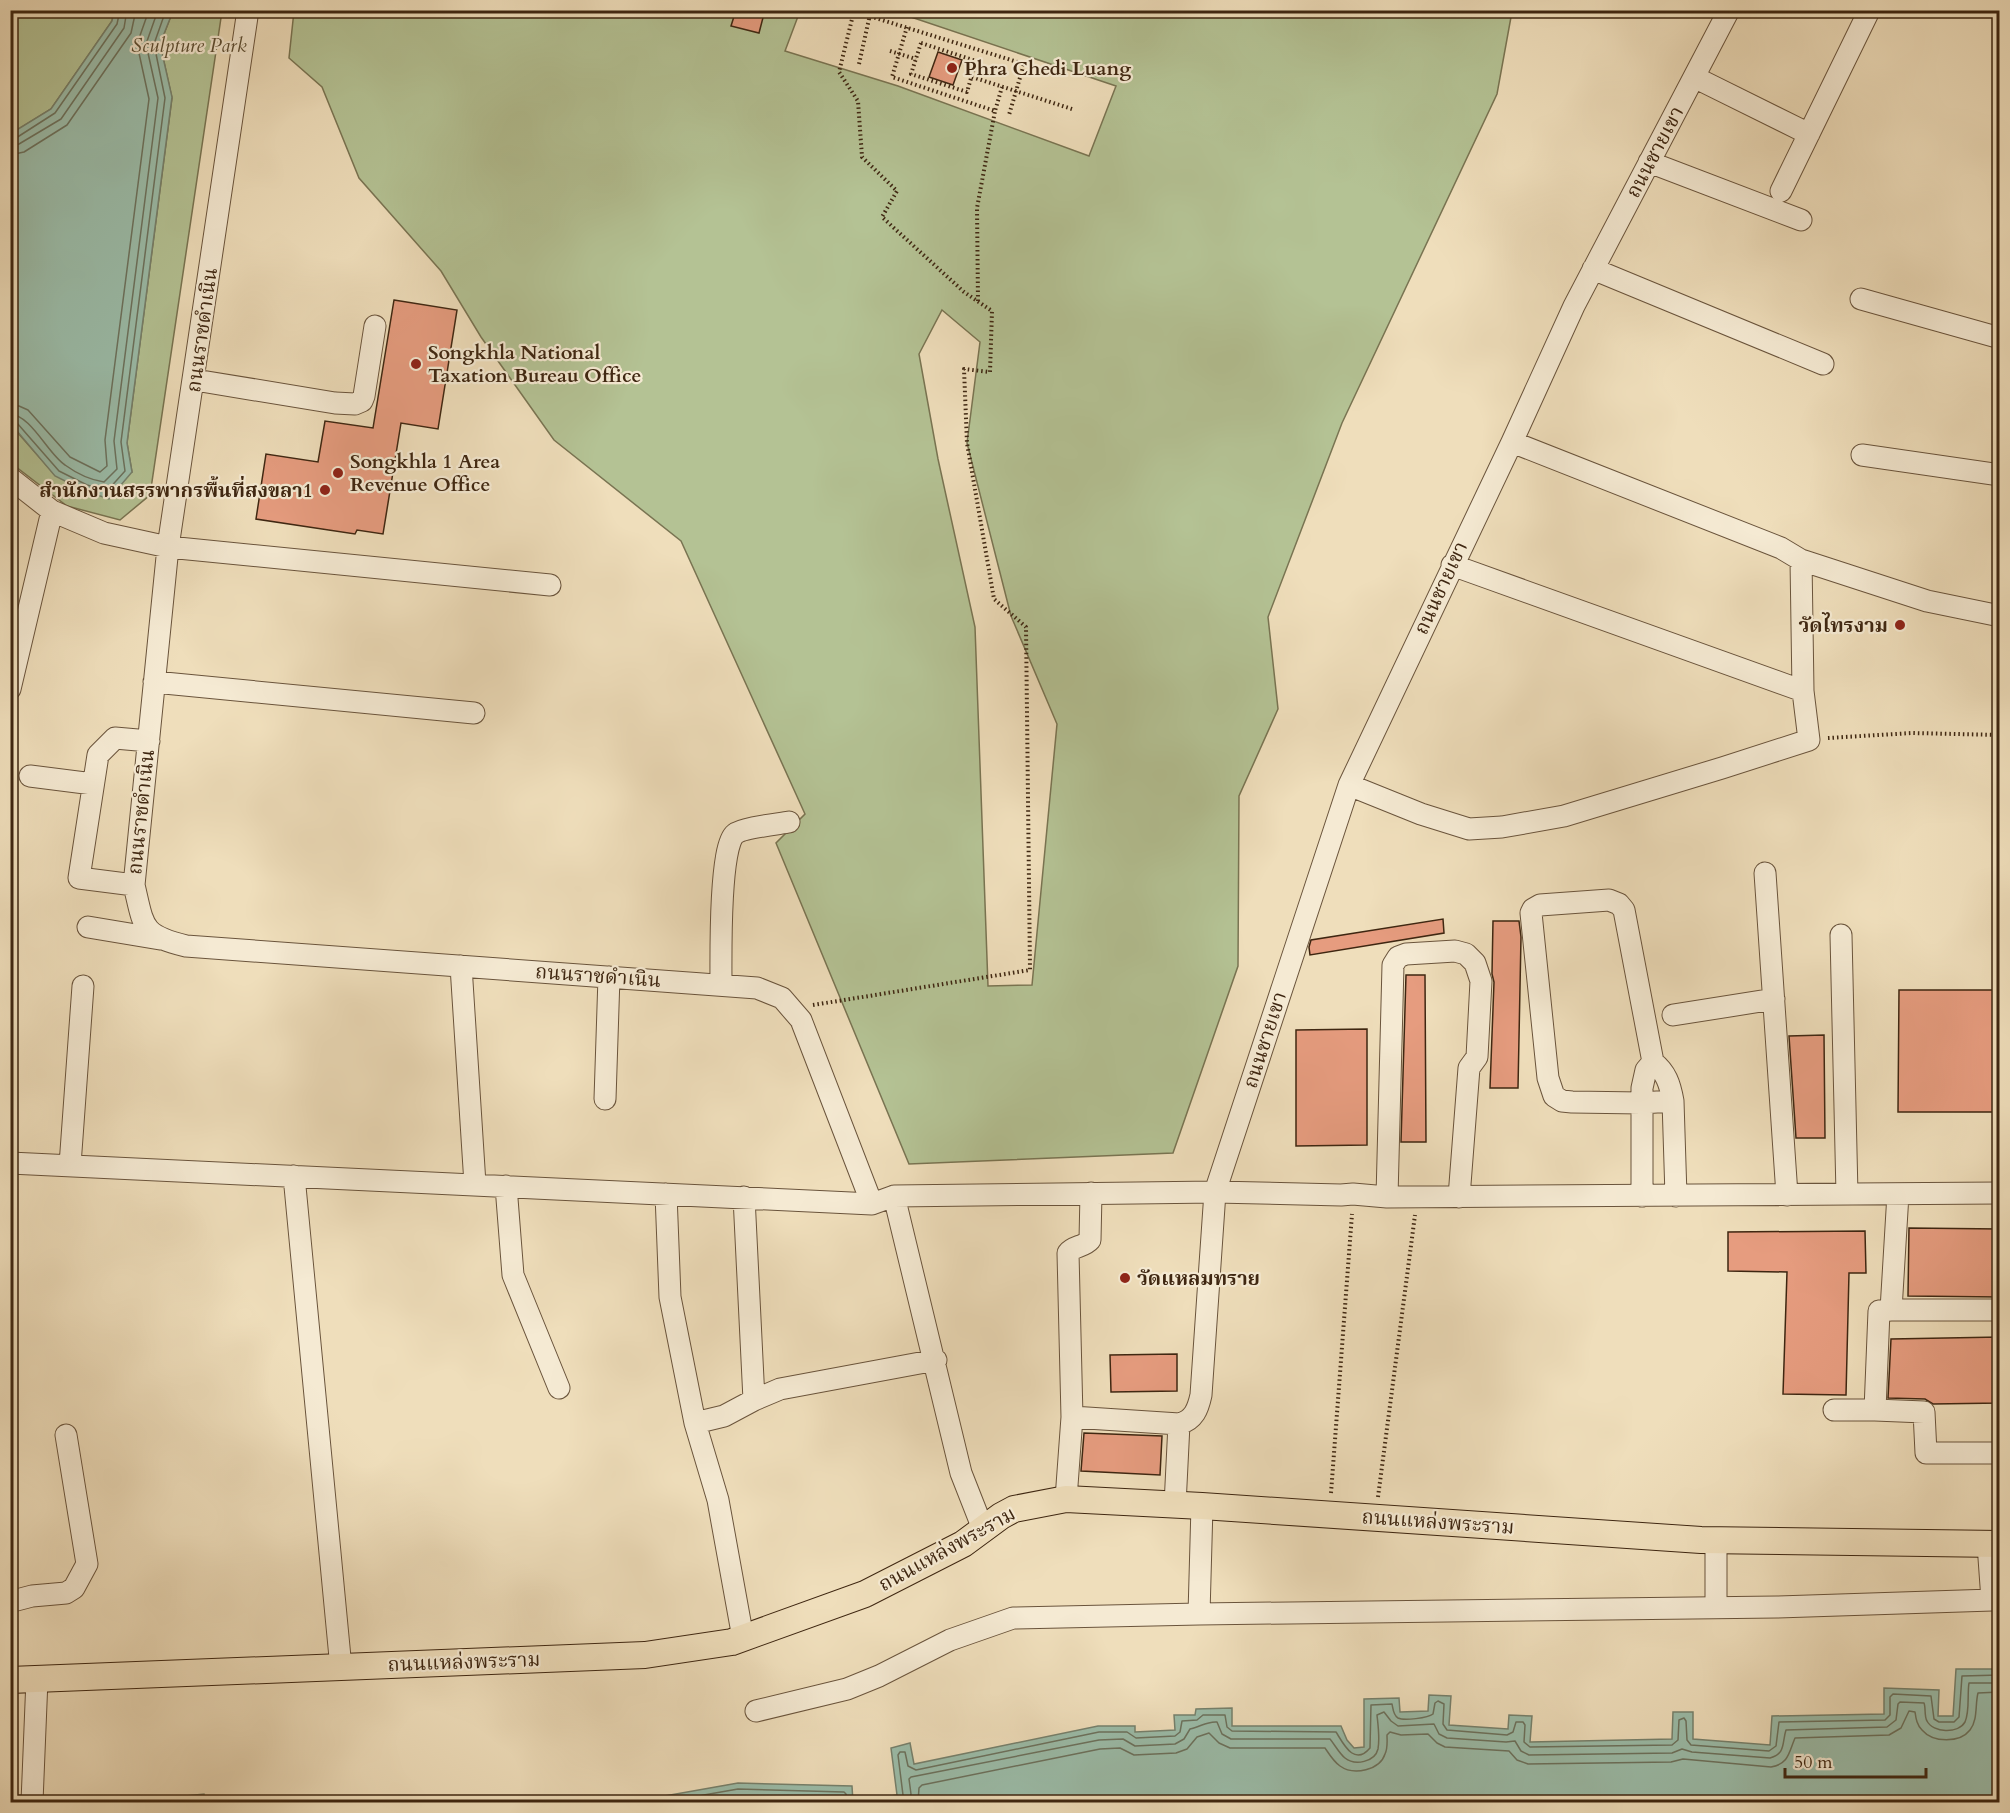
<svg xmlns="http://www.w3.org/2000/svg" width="2010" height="1813" viewBox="0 0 2010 1813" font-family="Cardo,'Noto Serif Thai',serif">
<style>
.green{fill:#b4c294;stroke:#797452;stroke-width:1.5;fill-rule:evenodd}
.water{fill:#9bbdaa;stroke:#76816d;stroke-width:1.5}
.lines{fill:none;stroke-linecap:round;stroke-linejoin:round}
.shore{stroke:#6c725e;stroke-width:1.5}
.building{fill:#e69c7f;stroke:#3e2611;stroke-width:1.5}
.minor-casing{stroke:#6a543c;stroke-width:23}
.major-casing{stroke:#3e2611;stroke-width:28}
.path{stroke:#3e2611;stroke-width:4;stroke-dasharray:1.5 3;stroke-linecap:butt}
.minor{stroke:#f5ead3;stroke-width:21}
.major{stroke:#efdebb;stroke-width:26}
.poi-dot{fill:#8f2418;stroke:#f5ead3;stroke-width:2}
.labels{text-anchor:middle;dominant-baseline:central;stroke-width:4.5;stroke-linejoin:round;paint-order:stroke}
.park-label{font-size:20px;font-style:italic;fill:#5c4d32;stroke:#f5ead3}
.poi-label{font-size:20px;font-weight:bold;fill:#3e2611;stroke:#f5ead3;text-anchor:start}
.street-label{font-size:20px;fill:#3e2611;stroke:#f5ead3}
</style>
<rect width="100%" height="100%" fill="#efdebb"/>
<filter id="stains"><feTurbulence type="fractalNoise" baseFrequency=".00333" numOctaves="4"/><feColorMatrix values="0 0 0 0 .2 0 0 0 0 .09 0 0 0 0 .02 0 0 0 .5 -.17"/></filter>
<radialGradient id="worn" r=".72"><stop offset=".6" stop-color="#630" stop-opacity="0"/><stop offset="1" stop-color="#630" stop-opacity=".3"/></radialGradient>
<path class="green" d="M11 11H114L112 21 51 109 11 134Z
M173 11H222L150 495 120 520 67 506 11 463 10 424 55 475 132 472 127 443 172 98 160 44Z
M294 11H800L785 51 898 86 1089 156 1116 86 893 11H1518L1511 17 1497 94 1342 423 1268 617 1278 709 1239 796 1238 966 1173 1153 909 1164 776 843 805 814 681 541 554 440 481 337 441 271 359 178 322 87 289 58ZM942 310 980 342 967 443 1011 616 1057 724 1032 985 988 986 975 627 938 459 919 354Z"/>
<path class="water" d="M114 11H173L160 44 172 97 127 443 132 472 109 499 85 491 55 476 11 424 10 134 51 109 112 21Z
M1956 1669H1999V1802H602L659 1797 738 1783 852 1786 853 1802 897 1795 891 1748 910 1743 914 1764 1098 1726H1135V1732L1175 1730 1174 1715H1195L1196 1709 1232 1708V1726H1341L1347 1740 1354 1748 1364 1747V1699L1399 1698 1400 1712 1428 1711 1429 1695 1451 1696 1449 1725 1508 1729 1509 1715 1532 1716 1530 1742 1672 1739 1673 1712H1693V1739L1770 1745 1772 1716 1884 1714V1688L1939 1690 1938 1716H1953Z
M204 1794 205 1802H11V1795L156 1799Z"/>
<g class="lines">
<path class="shore" d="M10 139 16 138 55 113 117 24 120 10
M10 146 19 144 61 119 124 28 127 10
M10 155 24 152 67 125 131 33 136 10
M10 405 19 406 28 410 70 457 100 472 107 466 105 440 149 99 137 44 149 10
M10 414C31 415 48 454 65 465 76 473 91 480 104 482L117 469 114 441 158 98 146 44 158 10
M10 421 17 423 59 471 87 485 107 491 125 471 121 442 165 98 154 44 166 10
M664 1802 738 1789 844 1792 846 1794 847 1802
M705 1802 739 1796 836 1799 839 1802
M888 1802 899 1800 903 1795 898 1755 900 1752H905L908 1766 916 1770 1099 1732H1127L1136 1738 1175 1736 1180 1732 1182 1721 1197 1720 1203 1715H1225L1227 1727 1232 1731 1336 1732C1343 1743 1354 1767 1370 1748L1371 1705 1392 1704C1393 1708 1393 1715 1398 1718 1404 1721 1428 1718 1433 1714L1435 1703 1438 1701 1444 1704 1443 1724 1447 1730 1507 1735 1513 1732 1516 1722H1523L1525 1725 1524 1742 1530 1747 1672 1745 1678 1740 1679 1720 1684 1718 1686 1721 1687 1740 1691 1745 1769 1751 1776 1746 1779 1722 1885 1720 1890 1715V1697L1893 1694 1931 1696 1934 1719 1939 1722H1954L1959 1717 1962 1676 2000 1675
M908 1802 911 1794 909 1779 911 1777 1099 1740 1123 1739 1135 1746 1175 1744 1184 1739 1190 1729C1200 1727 1207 1721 1217 1722L1222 1734 1231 1739H1330C1335 1745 1339 1753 1345 1758 1355 1766 1375 1762 1378 1749 1380 1738 1378 1725 1377 1715L1384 1712 1391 1721 1398 1726 1434 1724 1439 1734 1447 1738 1506 1742 1515 1741 1521 1751 1529 1755 1672 1753 1682 1749 1692 1752 1770 1758C1786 1754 1782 1742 1786 1730L1887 1727 1896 1720 1898 1704 1900 1702 1924 1703C1926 1708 1924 1716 1927 1721 1933 1733 1958 1734 1965 1722 1970 1711 1967 1695 1969 1683H2000
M918 1802 919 1788 922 1785 1100 1749 1120 1748 1134 1755 1176 1753 1187 1749 1197 1737 1209 1733 1219 1743 1230 1748H1325C1329 1754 1334 1762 1340 1766 1354 1776 1380 1770 1385 1754 1388 1748 1387 1741 1387 1735L1390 1732 1401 1735 1428 1734 1437 1743 1445 1747 1509 1751 1517 1760 1528 1764 1671 1762 1683 1759 1771 1767C1789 1764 1789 1752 1795 1738L1889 1735 1901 1728 1909 1711 1915 1712C1916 1719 1917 1725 1922 1730 1933 1743 1960 1743 1970 1730 1978 1720 1975 1704 1978 1693L2000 1692"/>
</g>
<path class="building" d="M736 10H765L759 33 731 26Z
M938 52 962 60 953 85 929 77Z
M394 300 457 310 438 429 401 423 383 534 357 530 355 534 256 519 266 454 318 462 325 421 373 428Z
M1443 919 1444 933 1310 955 1309 947 1311 940Z
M1493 921H1519L1521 937 1518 1088H1490L1494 982 1492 974Z
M1406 975H1425L1426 1142H1401Z
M1899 990H1998L1997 1112H1898Z
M1367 1029V1145L1296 1146V1030Z
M1824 1035 1825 1138H1796L1789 1036Z
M1909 1228 2000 1229V1297L1908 1296Z
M1865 1231 1866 1273H1849L1846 1395 1783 1394 1787 1272 1728 1271V1232Z
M2000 1337V1403L1933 1404 1925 1399 1888 1398 1891 1339Z
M1177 1354V1391L1111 1392 1110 1355Z
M1084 1433 1162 1436 1160 1475 1081 1471Z"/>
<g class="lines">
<g class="minor-casing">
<path id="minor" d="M248 10 168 547 134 885C144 927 141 935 186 946L757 988 782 998 801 1020 872 1204
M1694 77 1809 134
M1649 162 1801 220
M1781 191 1868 13
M1593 269 1823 364
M1861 299 2000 338
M195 380 335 403 355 404 362 401 364 396 375 326
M1862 455 2000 475
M10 478 52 511 104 533 168 547 550 585
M1801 560 1927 601 2000 616
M1452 565 1803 691
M154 682 474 713
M10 689 52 511
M30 776 93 784
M1349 785 1421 814 1469 829 1502 827 1564 816 1722 768 1809 740 1803 691 1801 560 1781 548 1512 442
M1765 873 1787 1195
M134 885 79 878 98 755 115 738 149 741
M88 927 160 939
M1841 935 1847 1194
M461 966 475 1184
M721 985C721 962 719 846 735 834 742 828 778 824 789 822
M1673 1015 1774 999
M605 1099 609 977
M1673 1101 1641 1103 1572 1102 1562 1101 1554 1096 1548 1078 1531 913 1533 909 1540 905 1609 900 1619 904 1624 910 1653 1062C1666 1072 1670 1084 1673 1101L1676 1196
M10 1163 872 1204 894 1196 1215 1192 1341 1195 1353 1194 1387 1197 2000 1193
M70 1165 83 986
M294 1176 341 1668
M506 1186 513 1275 559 1388
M1091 1193 1090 1240C1084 1247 1073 1246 1068 1253L1072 1417 1179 1424C1194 1420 1198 1409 1201 1395L1215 1192 1349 785 1512 442 1574 306 1729 10
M666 1194 670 1297 695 1423 718 1500 743 1638
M1898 1194 1891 1310H2000
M894 1196 961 1473 983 1529
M1642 1196V1088L1646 1070 1653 1062
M744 1197 754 1400
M1387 1197 1393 965 1398 957 1406 954 1455 951 1466 954 1475 963 1481 981 1477 1057 1469 1068 1459 1197
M1891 1310 1879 1311 1875 1410 1924 1412 1926 1453H2000
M1834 1410H1875
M695 1423 724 1416 754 1400 780 1389 936 1360
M1066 1499 1072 1417
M1175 1505 1179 1424
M1202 1506 1199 1614 1777 1607 1992 1600 1988 1544
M10 1604 13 1601 32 1596 66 1593 74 1588 87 1564 66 1435
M1716 1608V1541
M756 1711 847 1689 879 1676 950 1640 1013 1618 1199 1614
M32 1802 37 1679"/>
</g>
<g class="major-casing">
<path id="major" d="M10 1680 645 1655 732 1642 865 1594 963 1544 1001 1516 1014 1509 1066 1499 1202 1506 1701 1540 2000 1544"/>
</g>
<path class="path" d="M169 10 173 12
M853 11 1024 64 1009 115
M907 27 892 77 995 111 1002 87
M921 43 976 61 967 92 911 74Z
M890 51 916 59
M859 64 871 10
M972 77 1072 109
M978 301 977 208 995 111
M1828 738 1912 733 2000 735
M813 1005 1030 970 1026 627 994 599 967 443 964 369 990 372 992 311 964 292 882 217 897 191 862 157 858 101 839 72 854 11
M1331 1493 1352 1214
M1378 1497 1415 1215"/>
<use href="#minor" class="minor"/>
<use href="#major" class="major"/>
</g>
<g class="poi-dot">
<circle cx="952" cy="68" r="6"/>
<circle cx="416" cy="364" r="6"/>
<circle cx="338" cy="473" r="6"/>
<circle cx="325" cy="490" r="6"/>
<circle cx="1900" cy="625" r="6"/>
<circle cx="1125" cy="1278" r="6"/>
</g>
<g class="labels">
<g class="park-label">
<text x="189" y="45">Sculpture Park</text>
</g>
<g class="poi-label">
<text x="964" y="68">Phra Chedi Luang</text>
<text x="428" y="352">Songkhla National<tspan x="428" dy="23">Taxation Bureau Office</tspan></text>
<text x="350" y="461">Songkhla 1 Area<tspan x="350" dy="23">Revenue Office</tspan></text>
<text x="313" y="490" text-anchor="end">สำนักงานสรรพากรพื้นที่สงขลา1</text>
<text x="1888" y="625" text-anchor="end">วัดไทรงาม</text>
<text x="1137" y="1278">วัดแหลมทราย</text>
</g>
<g class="street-label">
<text transform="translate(1655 152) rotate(-62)">ถนนชายเขา</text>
<text transform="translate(202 330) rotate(-82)">ถนนราชดำเนิน</text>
<text transform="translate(1441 588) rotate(-65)">ถนนชายเขา</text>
<text transform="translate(141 812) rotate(-84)">ถนนราชดำเนิน</text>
<text transform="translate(598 976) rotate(4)">ถนนราชดำเนิน</text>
<text transform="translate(1265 1040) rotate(-72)">ถนนชายเขา</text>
<text transform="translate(1438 1522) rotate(4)">ถนนแหล่งพระราม</text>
<text transform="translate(947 1549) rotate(-29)">ถนนแหล่งพระราม</text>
<text transform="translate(464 1662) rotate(-2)">ถนนแหล่งพระราม</text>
</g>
</g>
<rect width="2010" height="1813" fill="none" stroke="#efdebb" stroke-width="36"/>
<rect x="12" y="12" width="1986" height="1789" fill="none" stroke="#3e2611" stroke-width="3"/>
<rect x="18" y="18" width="1974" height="1777" fill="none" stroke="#3e2611" stroke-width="1.5"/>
<path d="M1785 1768v9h141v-9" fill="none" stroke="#3e2611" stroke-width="3"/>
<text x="1794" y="1768" font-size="18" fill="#3e2611" stroke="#f5ead3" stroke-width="4.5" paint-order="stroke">50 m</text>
<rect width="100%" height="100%" filter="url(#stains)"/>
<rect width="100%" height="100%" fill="url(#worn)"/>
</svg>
